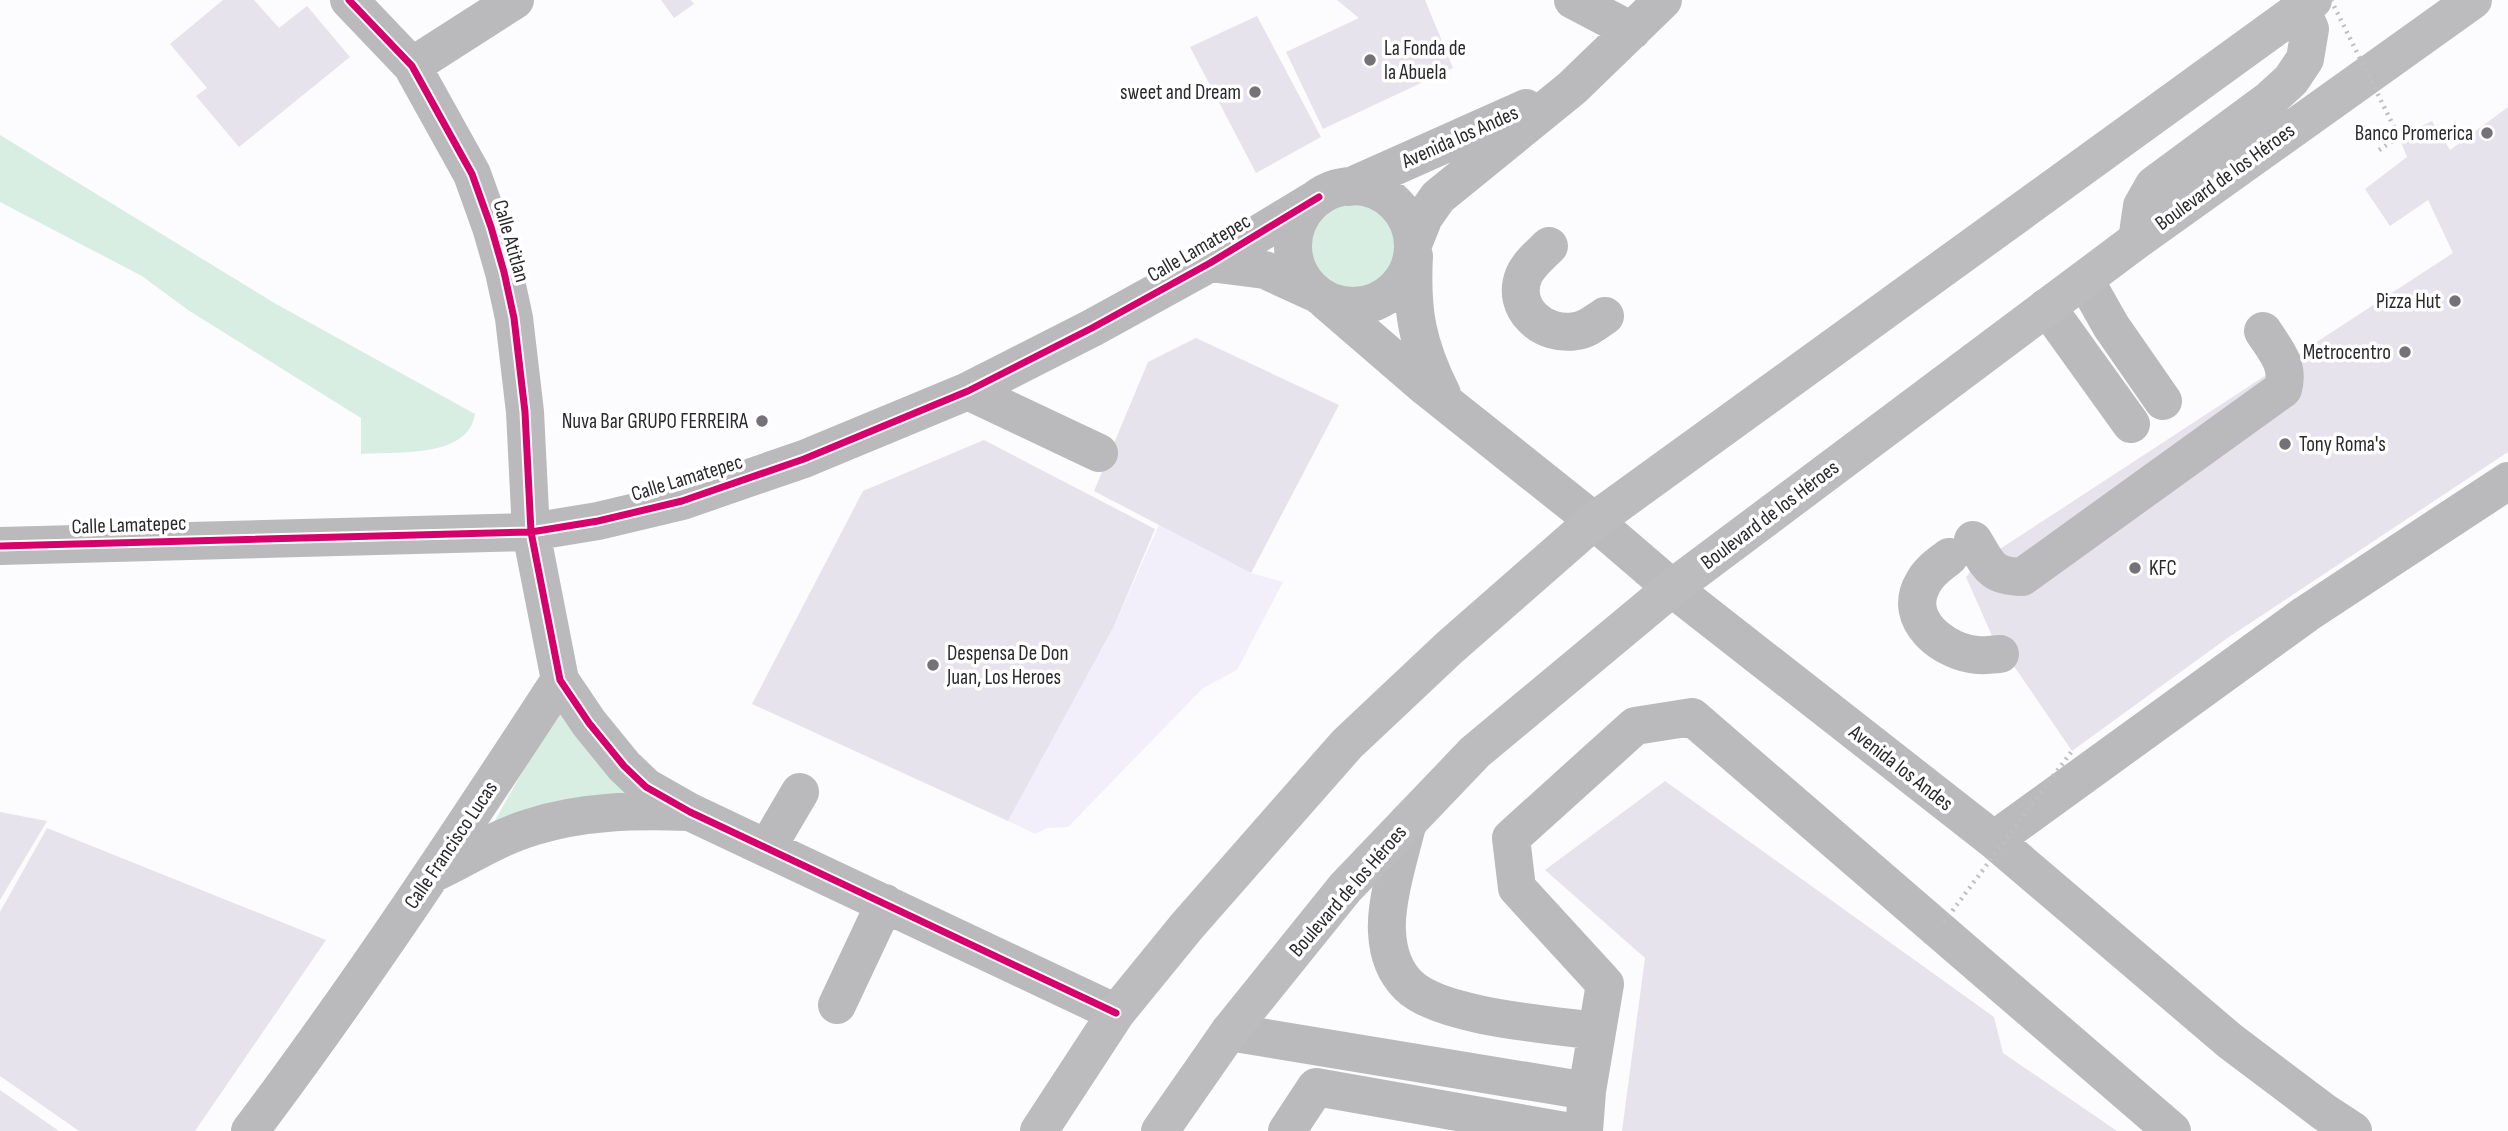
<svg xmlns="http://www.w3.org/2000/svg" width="2508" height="1131" viewBox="0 0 2508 1131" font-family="'Sofia Sans Condensed',sans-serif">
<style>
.built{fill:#f2effa}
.green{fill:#d8eee3}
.building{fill:#e6e3ec}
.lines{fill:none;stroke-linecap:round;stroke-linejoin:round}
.path{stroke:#bfbec0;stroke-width:4.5;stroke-dasharray:2 5;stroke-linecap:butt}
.minor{stroke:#bab9bb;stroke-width:38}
.major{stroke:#bcbbbd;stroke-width:38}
.path-bridge{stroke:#bfbec0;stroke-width:4.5;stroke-dasharray:2 5;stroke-linecap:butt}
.cycleway-casing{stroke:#fff;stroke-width:11}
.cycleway{stroke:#d6006c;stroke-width:7}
.poi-dot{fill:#747276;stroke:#fff;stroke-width:2.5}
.labels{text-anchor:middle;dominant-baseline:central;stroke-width:7;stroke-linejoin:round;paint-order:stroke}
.poi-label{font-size:21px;fill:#2a292c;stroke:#fff;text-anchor:end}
.street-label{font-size:21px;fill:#2a292c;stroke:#fff}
</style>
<rect width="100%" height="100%" fill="#fcfbfe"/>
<path class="built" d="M1159 525 1251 573 1283 582 1237 670 1203 688 1068 827 1047 828 1035 834 1008 821 1114 626Z"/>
<path class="green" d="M0 135 276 304 475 414C468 459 397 451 361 454V418L188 310 142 276 0 202Z
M1308 249a45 45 0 1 1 90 0a45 45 0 1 1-90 0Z
M561 704 640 800C579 793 551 799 494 822Z"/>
<path class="building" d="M223 0H254L279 28 307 6 350 57 239 147 196 96 207 88 170 44Z
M661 0H691L694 4 674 18Z
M1337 0H1425L1453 68 1323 129 1286 52 1359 18Z
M1257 16 1321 137 1256 173 1190 47Z
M2508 107V452L2226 639 2072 751 2016 669 2000 654 1966 577 1977 564 2453 253 2428 200 2390 226 2365 189 2407 157 2399 137 2432 121 2450 150Z
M1196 338 1339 405 1251 573 1094 491 1148 362Z
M984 440 1155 529 1114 626 1008 821 752 704 863 491Z
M1665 781 1994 1017 2003 1053 2117 1131H1622L1645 958 1545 870Z
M0 812 47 821 0 900Z
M47 828 326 940 195 1131H79L0 1076V912Z
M0 1090 59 1131H0Z"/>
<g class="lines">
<path class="path" d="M2379 150 2399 137"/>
<path class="minor" d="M349 0 412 66 472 174 491 227 504 272 514 318 525 412 531 532 560 680 589 723 624 766 646 787 690 812 1116 1013
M1573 0 1632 31
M412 66 515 0
M1293 246a60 60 0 1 1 120 0a60 60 0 1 1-120 0Z
M1349 187 1526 108
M1414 242 1424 217 1438 197 1572 88 1663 0
M1549 246C1540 255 1529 264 1524 275 1510 309 1544 337 1576 331 1587 330 1596 322 1605 316
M1414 256C1411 311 1417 344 1442 394
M1210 263 1265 270 1313 292
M2085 280 2111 326 2163 401
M1325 300 1427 388 1594 521 1672 588 1994 840 2230 1041 2324 1112 2353 1131
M2047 307 2131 424
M968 391 1099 453
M1973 540C1989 565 1989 576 2022 577L2283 389C2290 365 2275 350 2263 331
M0 546 531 532 598 521 682 501 804 459 968 391 1092 328 1210 263 1319 197
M1949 557C1939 565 1929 571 1923 583 1901 620 1945 653 1978 655 1985 656 1993 654 2000 654
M1408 822C1400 853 1385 902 1387 932 1388 952 1394 971 1408 985 1439 1017 1552 1025 1597 1031
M1994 840 2306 614 2508 481
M767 848 800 792
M434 873C466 858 498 837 532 827 582 811 636 810 688 812
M837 1005 885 903
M1229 1032 1587 1091
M250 1131C360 985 460 833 560 680
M1287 1131 1316 1087 1565 1131
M1584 1131 1587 1091 1605 984 1517 888 1511 838 1635 726 1692 717 2172 1131"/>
<path class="major" d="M2137 240 2142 206 2154 185 2269 100 2291 80 2305 59 2310 29 2301 9
M1039 1131 1116 1013 1187 926 1347 744 1449 648 1594 521 2313 0
M1160 1131 1229 1032 1345 888 1475 752 1672 588 2137 240 2473 0"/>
<path class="path-bridge" d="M2331 0 2399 137
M1944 922 2072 751"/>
<g class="cycleway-casing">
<path id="cycleway" d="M349 0 412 66 472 174 491 227 504 272 514 318 525 412 531 532 560 680 589 723 624 766 646 787 690 812 1116 1013
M0 546 531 532 598 521 682 501 804 459 968 391 1092 328 1210 263 1319 197"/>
</g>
<use href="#cycleway" class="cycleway"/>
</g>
<g class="poi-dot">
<circle cx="1370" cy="60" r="7"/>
<circle cx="1255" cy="92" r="7"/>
<circle cx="2487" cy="133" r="7"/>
<circle cx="2455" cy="301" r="7"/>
<circle cx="2405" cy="352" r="7"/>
<circle cx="762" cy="421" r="7"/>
<circle cx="2285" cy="444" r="7"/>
<circle cx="2135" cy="568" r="7"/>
<circle cx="933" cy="665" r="7"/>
</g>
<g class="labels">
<g class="poi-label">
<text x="1384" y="48" text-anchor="start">La Fonda de<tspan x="1384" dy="24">la Abuela</tspan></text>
<text x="1241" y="92">sweet and Dream</text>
<text x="2473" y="133">Banco Promerica</text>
<text x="2441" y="301">Pizza Hut</text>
<text x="2391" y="352">Metrocentro</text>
<text x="748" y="421">Nuva Bar GRUPO FERREIRA</text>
<text x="2299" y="444" text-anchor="start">Tony Roma's</text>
<text x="2149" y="568" text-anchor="start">KFC</text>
<text x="947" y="653" text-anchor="start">Despensa De Don<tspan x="947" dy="24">Juan, Los Heroes</tspan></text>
</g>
<g class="street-label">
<text transform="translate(1460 137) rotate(-24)">Avenida los Andes</text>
<text transform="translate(2225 177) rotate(-36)">Boulevard de los Héroes</text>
<text transform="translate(511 241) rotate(74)">Calle Atitlan</text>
<text transform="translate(1199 248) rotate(-30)">Calle Lamatepec</text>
<text transform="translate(687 478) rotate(-17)">Calle Lamatepec</text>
<text transform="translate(1770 515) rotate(-37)">Boulevard de los Héroes</text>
<text transform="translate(129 525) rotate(-2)">Calle Lamatepec</text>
<text transform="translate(1901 768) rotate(38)">Avenida los Andes</text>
<text transform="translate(451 845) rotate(-56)">Calle Francisco Lucas</text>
<text transform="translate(1348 891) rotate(-49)">Boulevard de los Héroes</text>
</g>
</g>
</svg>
